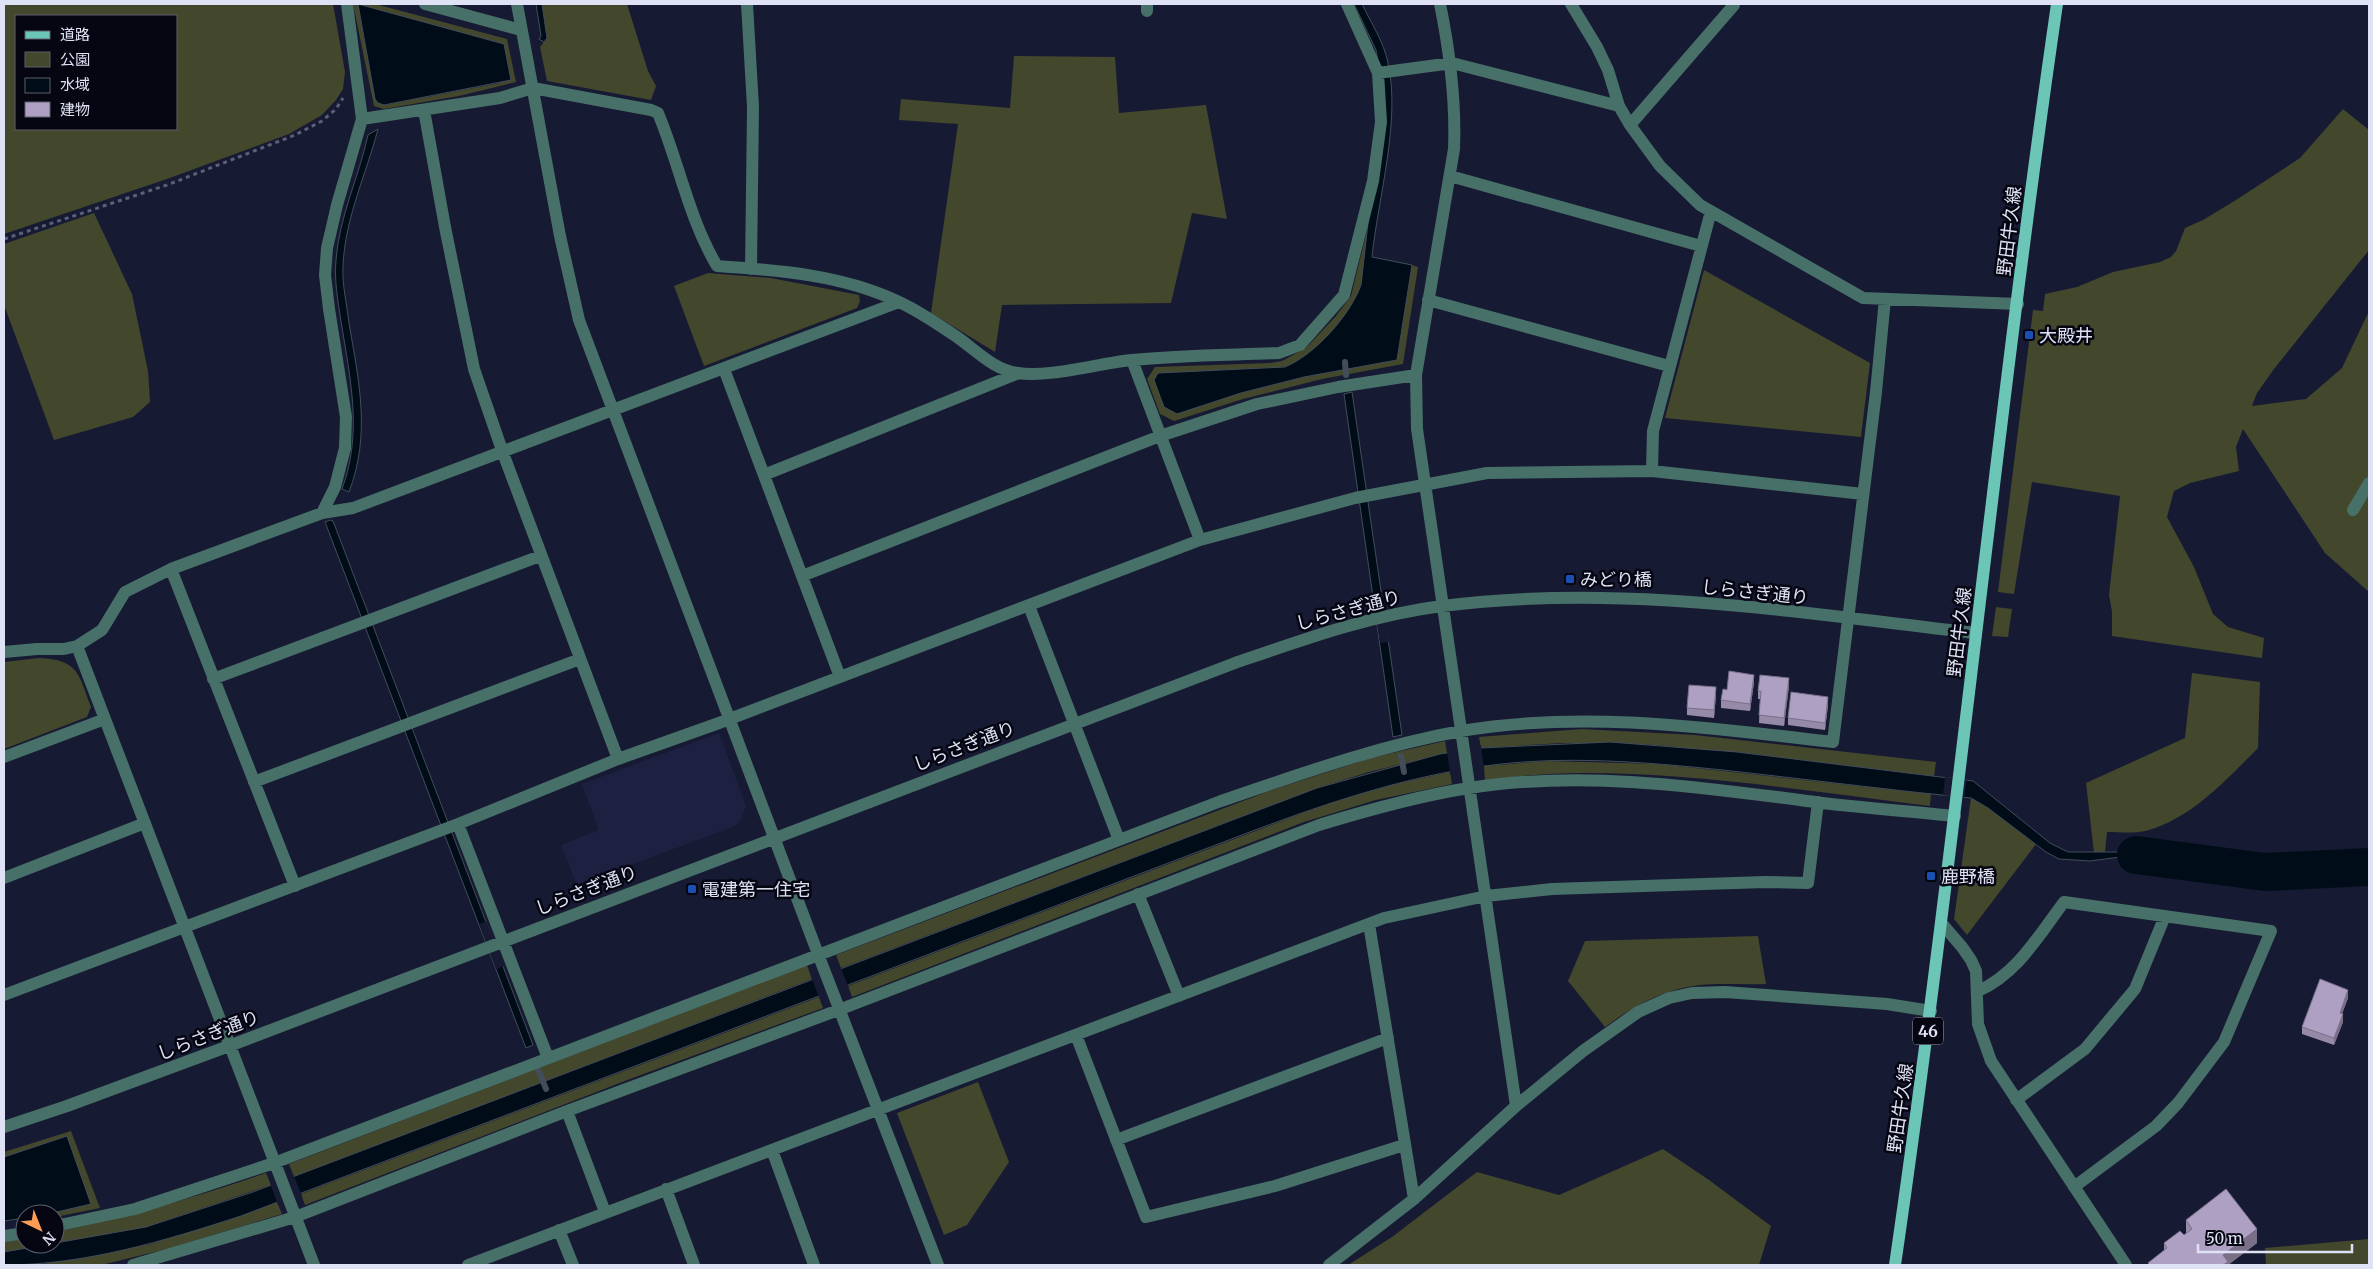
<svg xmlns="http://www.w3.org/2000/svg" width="2373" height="1269" viewBox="0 0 2373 1269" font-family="Merriweather,'Noto Sans JP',serif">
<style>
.built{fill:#1d2040}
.green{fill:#43472c;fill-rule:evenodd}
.water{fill:#000d18;stroke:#434d5a}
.pier{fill:#171a33}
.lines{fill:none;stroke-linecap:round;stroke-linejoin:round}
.stream{stroke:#434d5a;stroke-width:6}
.river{stroke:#000d18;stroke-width:38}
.path{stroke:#5c5f76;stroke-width:3;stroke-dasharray:4 4;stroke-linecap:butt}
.minor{stroke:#477069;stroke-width:12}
.major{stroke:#6cc6b7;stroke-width:12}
.wall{fill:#958aa7}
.shaded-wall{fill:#797088}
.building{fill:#ada0c2;stroke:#797088}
.transit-dot{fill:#1a4fb4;stroke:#050611;stroke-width:2}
.labels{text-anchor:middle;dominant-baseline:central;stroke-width:5;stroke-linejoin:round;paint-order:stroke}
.shield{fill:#050611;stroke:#9da0b0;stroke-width:1}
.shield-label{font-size:16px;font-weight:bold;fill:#dee2f4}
.street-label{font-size:18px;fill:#dee2f4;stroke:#050611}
.poi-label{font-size:18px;fill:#dee2f4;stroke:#050611;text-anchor:start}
</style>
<rect width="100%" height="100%" fill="#171a33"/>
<path class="built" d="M719 733 746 806 741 820 735 826 577 885 561 845 599 830 582 784Z"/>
<path class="green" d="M4 4H333L345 72 343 89 336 100 322 115 289 134 167 179 4 234ZM176 16V129H16V16Z
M353 4H375L507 39 516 82 459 96 384 109 374 106ZM358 5 500 83 385 105 378 103 375 99Z
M542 4H627L648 71 656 86 651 100 547 81 540 47 547 38Z
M1014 56 1115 57 1119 113 1206 105 1227 219 1192 213 1171 303 1002 305 995 352 931 313 958 124 899 120 901 99 1010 108Z
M2343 109 2369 130V250L2274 369 2257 393 2252 406 2306 399 2342 368 2369 311V592L2325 553 2243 429 2236 447 2239 471 2190 483 2174 491 2167 517 2194 567 2213 614 2228 627 2264 638 2262 658 2112 636V612L2109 595 2120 496 2032 482 2014 594 1998 592 2033 310 2043 311 2045 294 2077 287 2113 272 2160 262 2171 257 2176 251 2185 228 2203 220 2236 200 2300 158Z
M94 213 132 294 148 371 150 402 133 417 54 440 4 305V244Z
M1368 226C1365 246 1366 268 1360 287 1353 312 1312 359 1286 366 1263 373 1234 370 1210 371L1241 393 1304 377 1397 360 1412 265 1418 267 1403 364 1322 379 1243 399 1174 421 1160 414 1147 379 1155 367 1270 363 1282 361 1306 348 1336 316 1351 296Z
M1704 270 1870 363 1861 437 1665 418Z
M708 273 771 278 859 295 860 301 857 308 704 366 674 286Z
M1996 607 2012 609 2008 637 1992 636Z
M39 658C79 660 78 673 91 707L87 717 4 749V662Z
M2192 673 2260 682 2258 748C2227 779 2193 817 2149 830 2136 834 2120 832 2107 832L2105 852 2094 853 2086 783 2185 738Z
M1582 729 1695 735 1936 762 1934 776 1657 745 1562 743 1481 748 1479 737Z
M1445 741 1447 753 1369 772 1317 788 841 968 836 955 1272 790 1371 758Z
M1547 761 1659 764 1931 794 1930 806C1815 792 1699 773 1583 773 1551 773 1518 776 1485 780L1484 766Z
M1450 772 1452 784 1376 800 1304 822 852 997 848 986 1321 806 1391 785Z
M1971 798 1988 808 2036 844 1967 935 1954 919Z
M1758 936 1766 984C1744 985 1721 983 1700 985 1664 989 1633 1006 1605 1027L1568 981 1585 941Z
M807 965 812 979 294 1177 289 1164Z
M819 997 823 1008 630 1079 305 1205 301 1194Z
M978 1082 1009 1162 967 1225 944 1235 897 1113Z
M71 1131 100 1208 55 1217V1214H48L91 1204 9 1156 4 1157V1152Z
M1663 1149 1709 1180 1771 1226 1759 1265H1348L1392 1237 1477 1172 1559 1195Z
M266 1173 271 1185 146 1227 4 1252V1242L25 1238V1244H55V1232C127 1217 196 1197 266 1173Z
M277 1202 282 1214 167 1249 101 1265H38L151 1244Z
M2369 1239V1265H2266L2265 1248Z"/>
<path class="water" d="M358 4 504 44 511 80 384 105 378 103 375 99Z
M536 4H542L547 38 544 42 539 39 541 36Z
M1354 4H1362C1371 23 1384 42 1388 63 1401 121 1378 198 1372 257L1412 265 1397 360 1304 377 1241 393 1177 414 1164 407 1154 380 1158 373 1285 367C1316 354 1350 315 1361 285L1383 90 1376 50Z
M378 129C366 175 345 218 343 266 342 285 347 305 349 323 359 382 371 434 349 492L342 489C363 433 350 378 341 321 338 301 334 280 336 260 339 217 359 177 368 135Z
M1352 392 1402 735 1393 737 1344 394Z
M330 520 333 521 533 1045 526 1048 325 522Z
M1610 742 1737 752 1973 781 2050 843 2068 852H2124L2186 859 2185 863 2139 857H2120L2090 861 2059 859 2046 852 1988 808 1971 798C1888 790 1805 779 1723 770 1644 762 1563 755 1485 766 1405 777 1330 802 1255 830L241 1216C164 1241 85 1265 4 1265V1252L146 1227 253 1192 1317 788 1440 754 1481 748Z
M67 1136 91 1204 48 1214H25V1218L4 1221V1157Z"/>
<path class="pier" d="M1383 596 1389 642 1380 643 1373 598Z
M1481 745 1484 769 1450 774 1447 751Z
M1945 777 1967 780 1964 798 1943 795Z
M486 921 504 966 496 969 479 924Z
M840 966 849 988 820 999 811 977Z
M293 1174 302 1196 278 1205 270 1183Z"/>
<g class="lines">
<path class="stream" d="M1345 362 1346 375
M1401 756 1404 772
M538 1069 546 1089"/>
<path class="river" d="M2136 855 2265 872 2369 867"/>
<path class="path" d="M4 239 167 185 295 135 322 121 336 109 343 98"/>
<path class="minor" d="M425 4 521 30
M517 4 560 236 579 320 818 954 938 1265
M747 4 753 107 751 269
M1440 4C1450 53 1456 99 1454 149L1416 375 1417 429 1516 1106
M1571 4 1597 47 1608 70 1619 106 1630 125 1660 166 1700 205 1863 298 2018 304
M1147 11V4
M1378 73 1452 63 1619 106
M424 110 445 227 474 369 503 453 618 759
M362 119 500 98 533 88 651 110 658 113C679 163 689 219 717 266 777 270 844 275 899 302 919 311 939 325 957 337 977 351 994 370 1018 373 1048 378 1100 363 1132 360 1180 355 1230 355 1279 353L1300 345 1344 295 1373 181 1381 122 1378 73 1347 4
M1630 125 1734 5
M1450 176 1701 246
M1428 300 1669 366
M1132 360 1200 540
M724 369 840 677
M1652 471 1653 431 1711 211
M764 475 1019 373
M2353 510 2369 483
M322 513 335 487 345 448 346 417 329 309 325 275 327 248 337 205 362 119 347 4
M171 569 295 886
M802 576 1160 436 1257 404 1338 387 1416 375
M1029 606 1119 840
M77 646 314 1265
M4 652 37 649H64L77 646 102 630 125 592 171 569 322 513 353 508 899 302
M213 679 540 556
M4 757 105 719
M254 782 580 659
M458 824 548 1058
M4 878 145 823
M1138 894 1179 996
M1369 924 1414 1199
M1943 925 1962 947 1971 960 1976 971 1978 1024 1991 1061 2126 1265
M1978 991C2017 974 2039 935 2064 902L2271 931 2224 1042 2178 1103 2156 1126 2074 1187
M4 995 458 824 618 759 719 723 1200 540 1355 498 1487 473 1652 471 1863 494
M1076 1035 1146 1217 1275 1186 1404 1145
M2016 1100 2085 1049 2135 989 2165 916
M567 1111 605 1212
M4 1127 67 1106 229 1046 1235 663C1302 640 1371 615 1442 606 1619 583 1800 613 1976 633
M1116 1140 1388 1038
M772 1150 814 1265
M666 1189 694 1265
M55 1226 135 1209 274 1163 1221 801C1300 774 1378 746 1461 731 1585 710 1710 728 1833 742L1876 392 1885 299
M559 1230 573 1265
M4 1236 25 1233
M133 1265 295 1217 567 1111 841 1009 1319 825C1368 810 1418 796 1469 788 1584 770 1701 787 1815 802 1862 808 1908 811 1955 816
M468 1265 1384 918 1486 896 1552 889 1765 882 1808 883 1818 802
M1329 1265 1414 1199 1516 1106 1583 1051 1638 1012 1669 998 1692 993 1725 992 1887 1004 1931 1011"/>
<path class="major" d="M1895 1265C1956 846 1996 423 2057 4"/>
</g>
<path class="wall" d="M1754 682 1750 711 1721 708V700L1727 690Z
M1789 686 1784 726 1759 723 1760 699H1758V691Z
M1716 695 1714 718 1687 715V708Z
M1828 705 1825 730 1788 725V718Z
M2348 998 2342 1013 2343 1022 2334 1045 2302 1034V1027Z
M2186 1220 2257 1243 2228 1265H2148V1263L2164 1251V1243L2186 1234Z"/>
<path class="shaded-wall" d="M1754 675V682L1750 711V704Z
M1789 678V686L1784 726V718Z
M1716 687V695L1714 718V710Z
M1828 697V705L1825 730V723Z
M2348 990V998L2340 1020V1013Z
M2343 1014V1022L2334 1045V1038Z
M2257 1229V1243L2228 1265H2223V1255Z"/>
<path class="building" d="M1729 671 1754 675 1750 704 1721 700 1723 689 1727 690Z
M1760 675 1789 678 1784 718 1759 715 1761 691H1758Z
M1689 685 1716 687 1714 710 1687 708Z
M1791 692 1828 697 1825 723 1788 718Z
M2320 979 2348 990 2340 1013 2343 1014 2334 1038 2302 1027Z
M2226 1189 2257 1229 2223 1255 2228 1262 2223 1265H2150L2148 1263 2167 1248 2164 1243 2180 1231 2184 1235 2192 1229 2186 1220Z"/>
<g class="transit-dot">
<rect x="2024" y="330" width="10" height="10" rx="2.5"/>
<rect x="1565" y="574" width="10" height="10" rx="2.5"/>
<rect x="1926" y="871" width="10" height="10" rx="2.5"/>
<rect x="687" y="884" width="10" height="10" rx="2.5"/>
</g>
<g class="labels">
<rect class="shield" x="1913" y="1017.5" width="30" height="27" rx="4"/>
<g class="shield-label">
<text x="1928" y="1031">46</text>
</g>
<g class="street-label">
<text transform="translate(2009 231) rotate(-83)">野田牛久線</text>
<text transform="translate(1755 592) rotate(6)">しらさぎ通り</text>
<text transform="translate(1348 610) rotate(-15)">しらさぎ通り</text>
<text transform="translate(1959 632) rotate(-83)">野田牛久線</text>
<text transform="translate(964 746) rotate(-21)">しらさぎ通り</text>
<text transform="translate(586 890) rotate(-21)">しらさぎ通り</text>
<text transform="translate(208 1035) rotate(-21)">しらさぎ通り</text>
<text transform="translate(1900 1108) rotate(-82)">野田牛久線</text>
</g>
<g class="poi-label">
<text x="2039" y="335">大殿井</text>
<text x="1580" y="579">みどり橋</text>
<text x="1941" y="876">鹿野橋</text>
<text x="702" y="889">電建第一住宅</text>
</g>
</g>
<rect width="2373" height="1269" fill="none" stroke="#dee2f4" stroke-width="10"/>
<rect x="15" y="15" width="162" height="115" fill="#050611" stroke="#5c5e6c"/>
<rect x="25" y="31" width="25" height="8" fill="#6cc6b7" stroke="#5c5e6c"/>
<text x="60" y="40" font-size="15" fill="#dee2f4">道路</text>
<rect x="25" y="52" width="25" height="15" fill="#43472c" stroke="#5c5e6c"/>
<text x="60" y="65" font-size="15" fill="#dee2f4">公園</text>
<rect x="25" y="78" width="25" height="15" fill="#000d18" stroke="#5c5e6c"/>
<text x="60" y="90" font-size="15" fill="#dee2f4">水域</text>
<rect x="25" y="102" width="25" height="15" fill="#ada0c2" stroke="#5c5e6c"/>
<text x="60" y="115" font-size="15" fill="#dee2f4">建物</text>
<g transform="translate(40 1229) rotate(137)"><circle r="24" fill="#050611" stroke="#5c5e6c"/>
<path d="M0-4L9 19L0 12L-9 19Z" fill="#fd9d55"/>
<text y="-8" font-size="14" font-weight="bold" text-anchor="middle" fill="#dee2f4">N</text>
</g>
<path d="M2198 1244v8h154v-8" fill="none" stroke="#dee2f4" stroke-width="2.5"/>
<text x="2206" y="1244" font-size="15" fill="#dee2f4" stroke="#050611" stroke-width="4" paint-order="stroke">50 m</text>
</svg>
